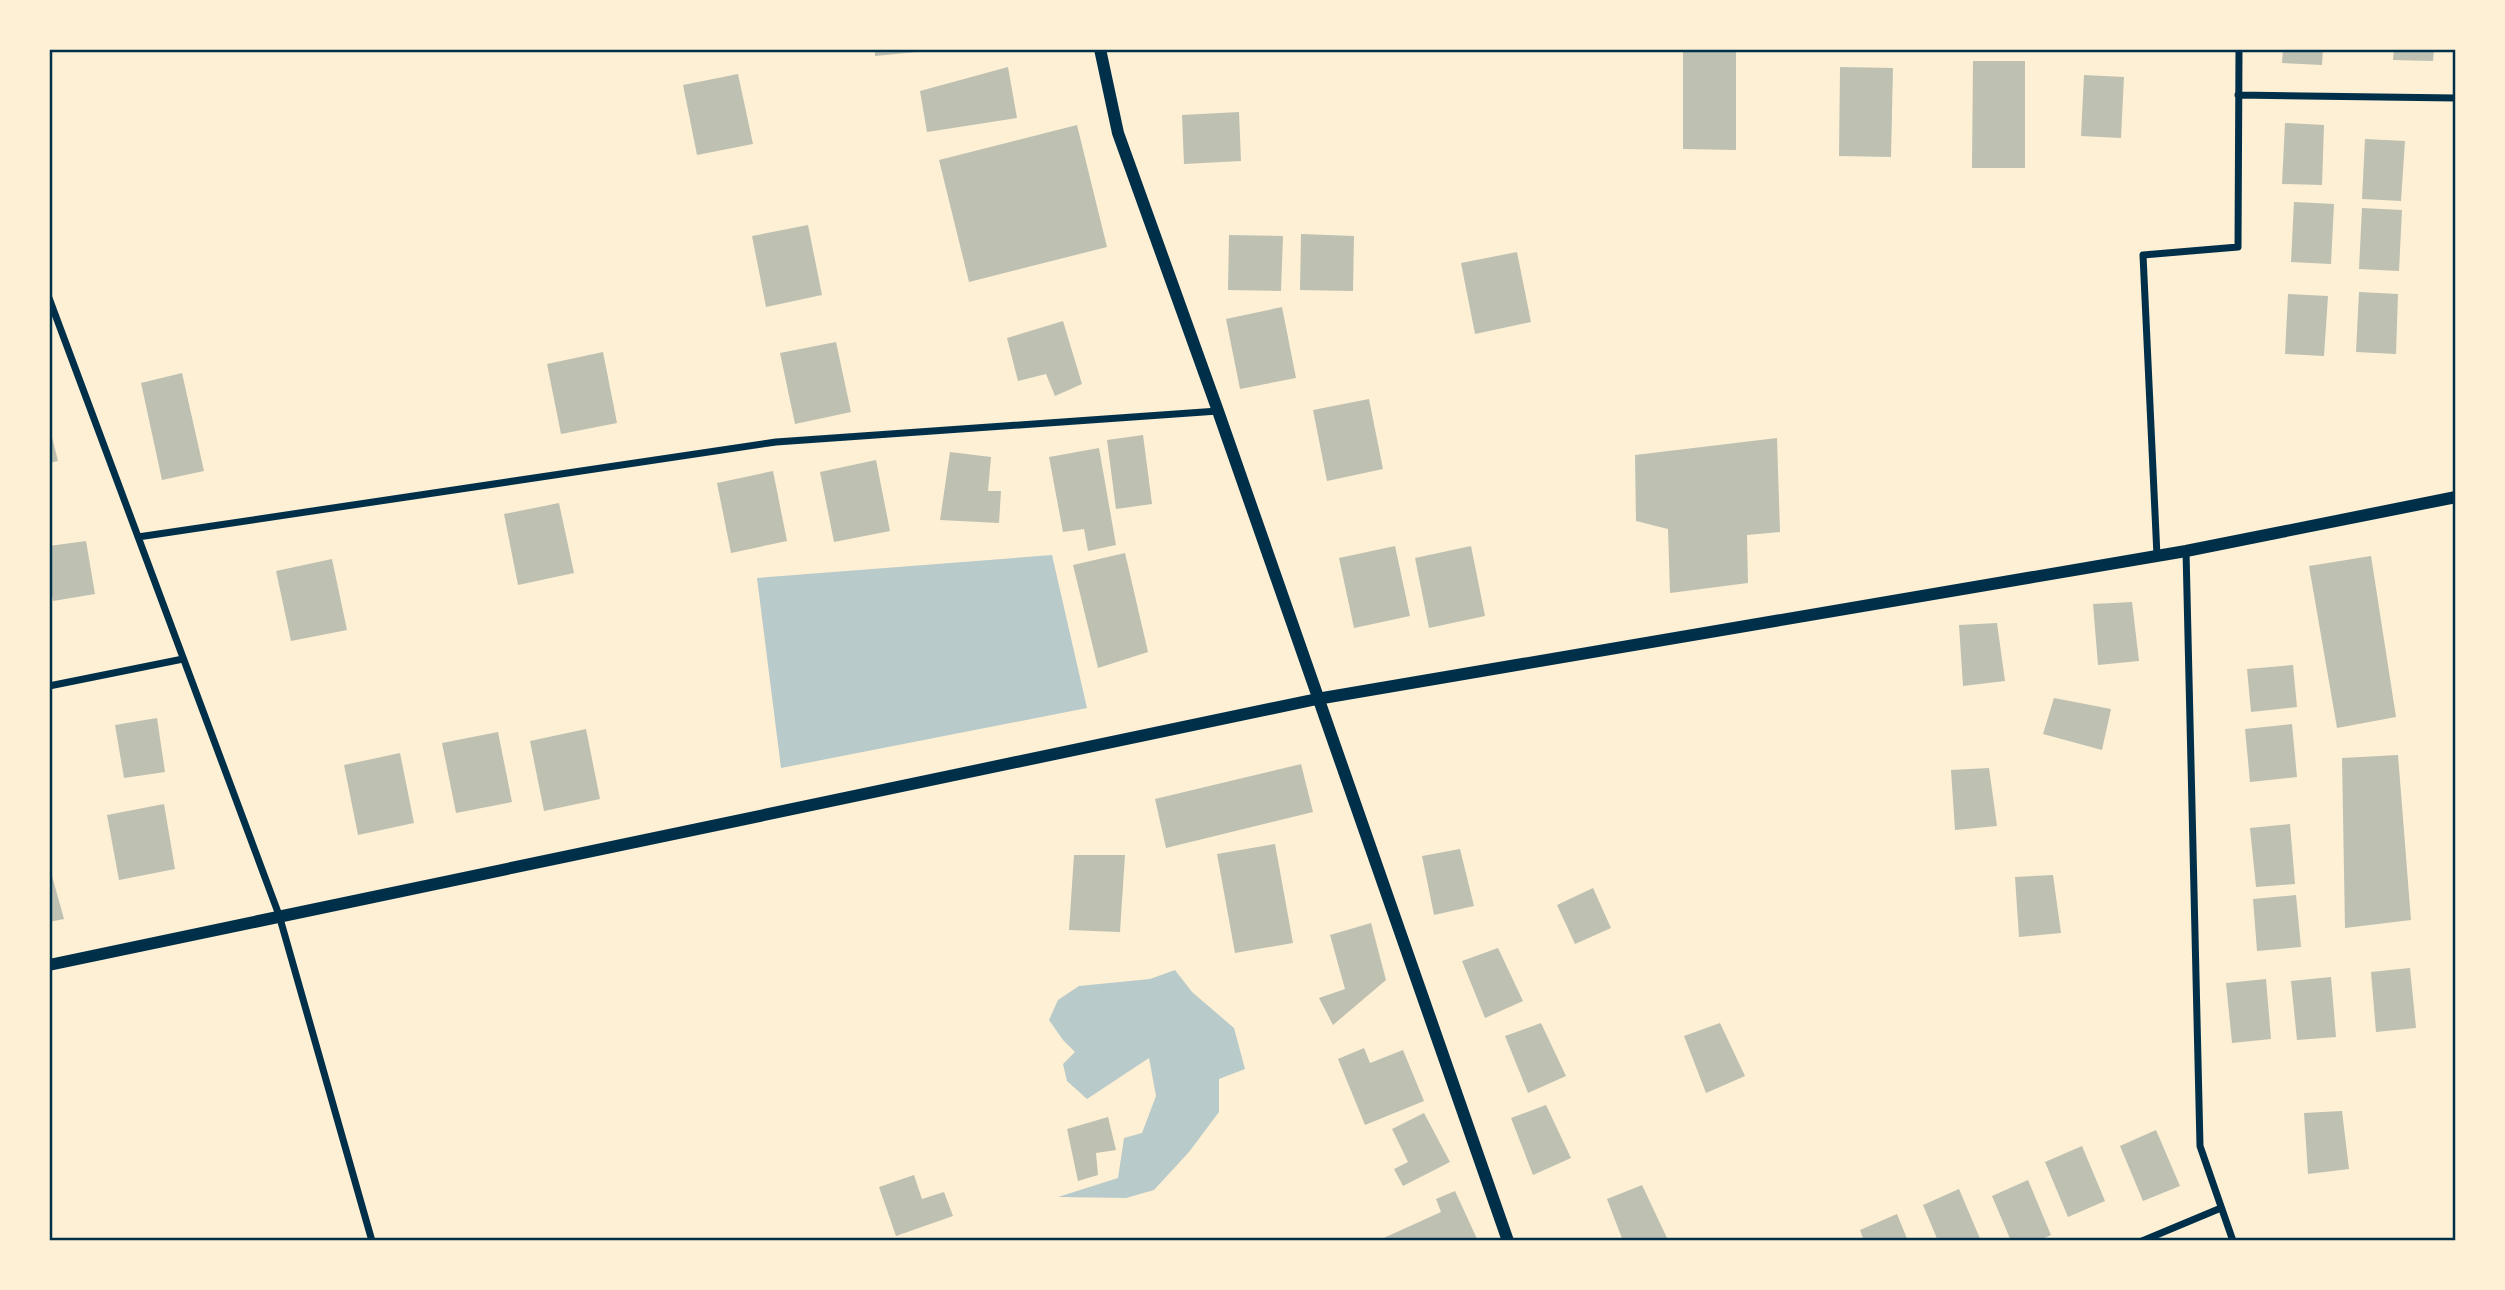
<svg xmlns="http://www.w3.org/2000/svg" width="2505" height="1290" viewBox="0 0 2505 1290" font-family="'Playfair Display',serif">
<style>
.green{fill:#b9caca}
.building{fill:#bec0b2}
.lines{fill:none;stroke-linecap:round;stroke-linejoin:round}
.minor{stroke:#003049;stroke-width:7}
.tertiary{stroke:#003049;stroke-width:12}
.neatline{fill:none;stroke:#003049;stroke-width:2.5}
</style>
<rect width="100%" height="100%" fill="#fdf0d5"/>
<path class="green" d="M1052 555 1087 708 781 768 757 578Z
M1175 970 1192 992 1234 1028 1245 1069 1219 1079V1112L1189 1152 1154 1190 1126 1198 1058 1197 1118 1178 1124 1138 1142 1133 1156 1096 1149 1058 1087 1099 1067 1081 1063 1064 1075 1052 1063 1040 1049 1020 1058 1000 1079 986 1150 979Z"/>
<path class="building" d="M875 49H927V51L875 56Z
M1683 49H1736V150L1683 149Z
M2283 49H2323L2322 65 2282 63Z
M2394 49H2434L2433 61 2393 60Z
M1973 61H2025V168H1972Z
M1008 67 1017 118 927 132 920 91Z
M1840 67 1893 68 1891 157 1839 156Z
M738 74 753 144 697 155 683 85Z
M2084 75 2124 77 2121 138 2081 136Z
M1239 112 1241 161 1184 164 1182 115Z
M2285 123 2324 125 2322 185 2282 184Z
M1077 125 1107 247 969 282 939 160Z
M2365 139 2405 141 2401 201 2362 199Z
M2294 202 2334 204 2331 264 2291 262Z
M2362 208 2402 210 2399 271 2359 269Z
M808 225 822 295 766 307 752 236Z
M1301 234 1354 236 1353 291 1300 290Z
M1229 235 1283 236 1281 291 1228 290Z
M1517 252 1531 322 1475 334 1461 263Z
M2359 292 2398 294 2396 354 2356 352Z
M2288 294 2328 296 2324 356 2285 354Z
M1282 307 1296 378 1240 389 1226 319Z
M1063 321 1082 384 1055 396 1046 374 1018 381 1007 338Z
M836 342 851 412 795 424 780 353Z
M603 352 617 423 561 434 547 364Z
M182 373 204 471 162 480 141 383Z
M1369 399 1383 469 1327 481 1313 410Z
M49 425 58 461 49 463Z
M1143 435 1152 504 1116 509 1107 440Z
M1777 438 1780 532 1747 535 1748 583 1670 593 1668 529 1636 521 1635 455Z
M1099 448 1116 545 1088 551 1084 529 1063 532 1049 457Z
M950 452 991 457 988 491H1001L999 523 940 520Z
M876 460 890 531 834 542 820 472Z
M773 471 787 541 731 553 717 483Z
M559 503 574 573 518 585 504 514Z
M86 541 95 594 53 601 49 577V546Z
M1395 546 1410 616 1354 628 1339 558Z
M1471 546 1485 616 1429 628 1415 558Z
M1125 553 1148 652 1098 668 1073 565Z
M2371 556 2396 717 2337 728 2309 566Z
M332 559 347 630 291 641 276 571Z
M2132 602 2139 661 2098 665 2093 604Z
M1997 623 2005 681 1963 686 1959 625Z
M2293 665 2297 707 2251 712 2247 669Z
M2054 698 2111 709 2102 750 2043 734Z
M157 718 165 772 124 778 115 725Z
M2292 724 2297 777 2250 782 2245 729Z
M586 729 600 799 544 811 530 741Z
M498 732 512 802 456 813 442 743Z
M400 753 414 823 358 835 344 765Z
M2398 755 2411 920 2345 928 2342 758Z
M1301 764 1313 812 1166 848 1155 799Z
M1989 768 1997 826 1955 830 1951 770Z
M164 804 175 869 119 880 107 815Z
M2290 824 2295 884 2256 887 2250 828Z
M1275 844 1293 943 1235 953 1217 854Z
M1460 849 1474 906 1434 915 1422 856Z
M1074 855H1125L1120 932 1069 930Z
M49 865 64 919 49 922Z
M2053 875 2061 933 2019 937 2015 877Z
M1593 888 1611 928 1575 944 1557 905Z
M2296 895 2301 947 2257 951 2253 899Z
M1371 923 1386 980 1333 1025 1319 998 1345 989 1330 935Z
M1498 948 1523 1001 1485 1018 1462 961Z
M2410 968 2416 1028 2376 1032 2371 972Z
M2331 977 2336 1037 2297 1040 2291 981Z
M2266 979 2271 1039 2232 1043 2226 983Z
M1541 1023 1566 1076 1528 1093 1505 1036Z
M1720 1023 1745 1076 1706 1093 1684 1036Z
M1364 1048 1370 1063 1403 1050 1424 1101 1365 1125 1338 1059Z
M1546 1105 1571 1158 1533 1175 1511 1118Z
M2342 1111 2349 1169 2308 1174 2304 1113Z
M1424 1113 1450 1162 1403 1186 1394 1169 1408 1162 1392 1129Z
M1108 1117 1116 1150 1096 1153 1098 1175 1078 1181 1067 1129Z
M2156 1130 2180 1186 2143 1201 2120 1146Z
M2082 1146 2105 1201 2068 1217 2045 1162Z
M914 1175 922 1199 944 1192 953 1216 896 1236 879 1187Z
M2028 1180 2051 1235 2038 1241H2011L1992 1196Z
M1642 1185 1667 1238 1661 1241H1623L1607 1199Z
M1959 1189 1981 1241H1938L1923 1205Z
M1455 1191 1478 1241H1377L1441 1212 1436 1199Z
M1897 1214 1908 1241H1864L1860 1230Z"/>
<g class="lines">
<path class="minor" d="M2238 95 2456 98
M49 298 279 915 372 1241
M138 537 776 442 1218 411
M2186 551 2200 1146 2233 1241
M2157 556 2143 255 2238 247 2239 49
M49 686 183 659
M2142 1241 2221 1208"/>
<path class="tertiary" d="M1100 49 1118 133 1218 411 1508 1241
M49 965 1317 699 2186 551 2456 497"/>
</g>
<rect width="2505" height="1290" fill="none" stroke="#fdf0d5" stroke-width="102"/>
<rect x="51" y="51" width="2403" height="1188" class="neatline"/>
</svg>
